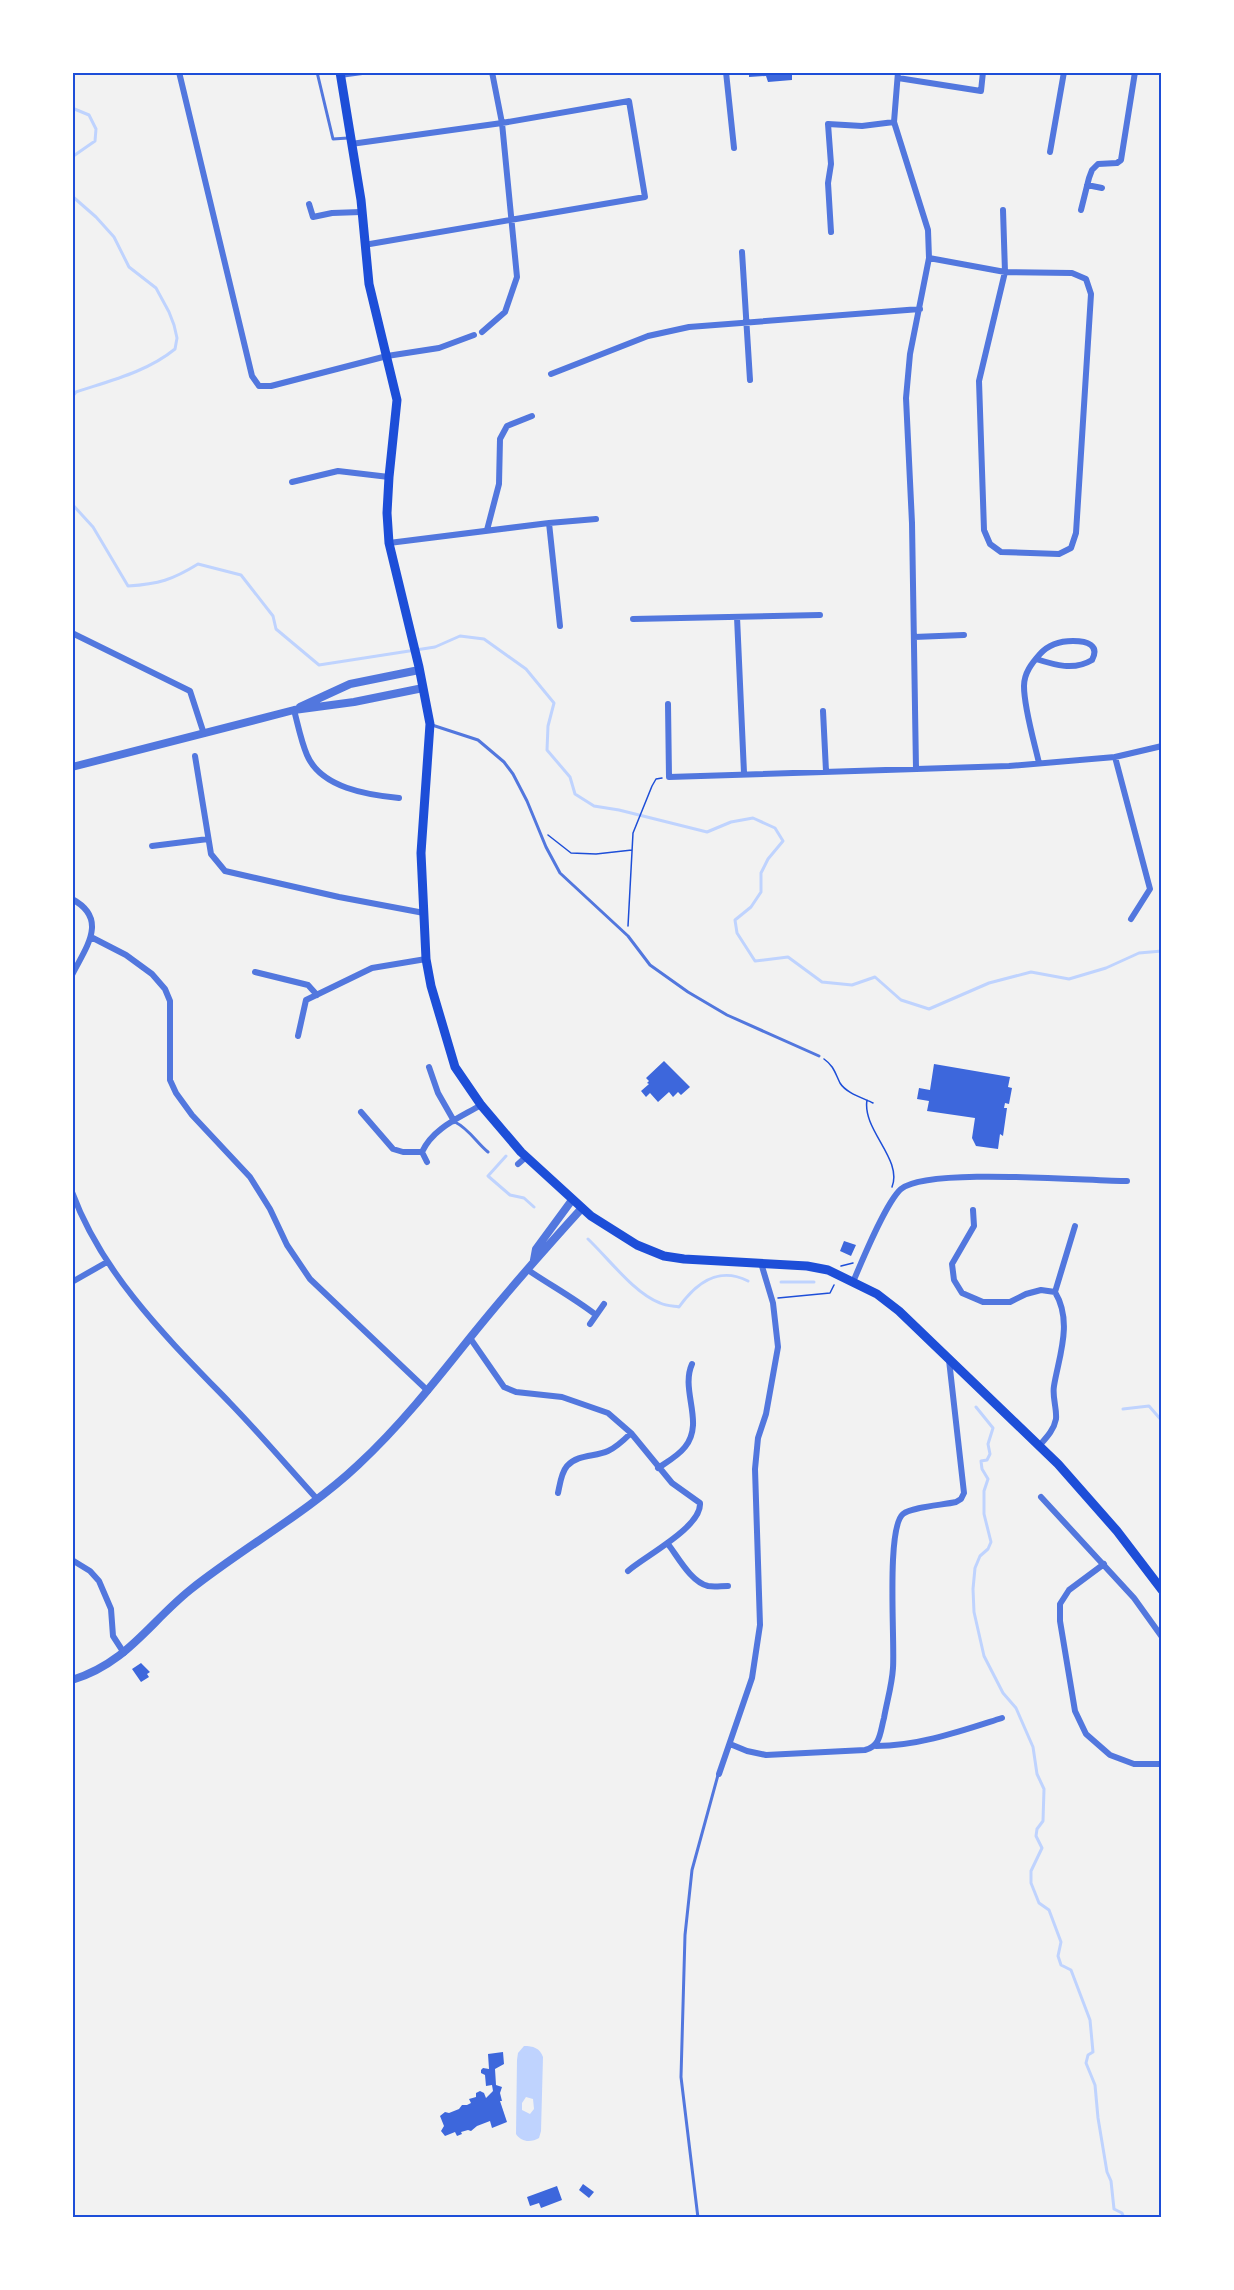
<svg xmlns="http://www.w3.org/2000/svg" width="1234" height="2290" viewBox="0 0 1234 2290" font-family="'PT Sans',sans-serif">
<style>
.water{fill:#bfd3fe;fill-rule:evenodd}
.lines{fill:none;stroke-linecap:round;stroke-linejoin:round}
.stream{stroke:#bfd3fe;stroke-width:3}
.building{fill:#3d67dc}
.path{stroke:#1d4ed8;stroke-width:1.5}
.service{stroke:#5277de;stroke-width:3}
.minor{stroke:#5277de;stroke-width:6}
.tertiary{stroke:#5277de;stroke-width:8}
.primary{stroke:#1d4ed8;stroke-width:9}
.neatline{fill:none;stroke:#1d4ed8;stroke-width:2}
</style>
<rect width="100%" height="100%" fill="#f2f2f2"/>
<path class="water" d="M524 2046C533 2046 540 2048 543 2057L541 2131 539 2138C531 2143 521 2142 516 2134L517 2060 518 2053ZM526 2097 533 2099 534 2109 530 2114 522 2110V2103Z"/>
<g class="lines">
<path class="stream" d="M72 108 89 115 96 129 95 141 72 157
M72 196 96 217 114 237 129 267 156 288 169 312 174 325 177 338 175 349C147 372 109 381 76 392L72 397
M72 504 93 527 128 586C159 584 172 580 198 564L241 575 273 616 276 629 319 665 435 647 460 636 484 639 526 669 554 703 548 726 547 750 570 777 575 794 594 806 619 810 707 832 731 822 753 818 775 828 783 841 768 859 761 873V892L751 907 735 920 737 933 755 961 788 957 822 982 852 985 875 977 901 1000 929 1009 989 983 1031 972 1069 979 1106 968 1139 953 1162 951
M506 1156 488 1176 510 1195 524 1198 534 1207
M588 1239C609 1259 634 1293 660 1303 666 1306 673 1306 679 1307 696 1283 718 1266 748 1281
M781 1282H814
M976 1407 993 1428 988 1444 990 1454 987 1460 981 1461 982 1469 988 1479 984 1491V1514L991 1542 988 1549 980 1556 975 1568 973 1589 974 1612 984 1656 1003 1693 1016 1708 1033 1747 1037 1774 1044 1789 1043 1821 1037 1829 1036 1836 1042 1848 1031 1871V1883L1039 1903 1049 1910 1061 1942 1058 1956 1061 1965 1071 1970 1090 2020 1093 2052 1088 2055 1086 2063 1095 2085 1098 2118 1107 2172 1111 2181 1114 2209 1122 2213 1124 2218
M1123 1409 1149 1406 1162 1421"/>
</g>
<path class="building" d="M749 72H792V80L768 82 766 76 749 77Z
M664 1061 690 1087 681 1095 678 1092 673 1097 669 1092 658 1102 650 1093 646 1097 641 1091 649 1084 647 1083 649 1081 646 1078Z
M934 1064 1010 1077 1008 1087 1012 1088 1009 1104 1005 1103 1004 1108H1007L1003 1136 1000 1134 998 1149 976 1146 972 1138 975 1118 927 1111 929 1101 917 1099 919 1088 930 1090Z
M844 1241 856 1245 851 1256 840 1251Z
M141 1663 150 1672 147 1674 149 1677 141 1682 132 1669Z
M503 2052 504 2064 495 2069 496 2085 502 2087 500 2093 502 2101H500L507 2122 492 2128 490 2121 477 2126 471 2131 468 2130 461 2132 462 2134 457 2136 455 2132 445 2136 441 2131 444 2126 440 2116 445 2112 449 2113 459 2109 462 2105H467L471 2103 469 2099 476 2097V2093L480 2091 484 2093 486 2098 493 2091 492 2085 486 2086 485 2075 481 2073V2070L483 2068 489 2069 488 2054Z
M583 2184 594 2192 589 2198 579 2190Z
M557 2186 562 2200 541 2208 539 2203 530 2206 527 2197Z"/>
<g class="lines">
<path class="path" d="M548 835 571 853 596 854 632 850
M628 926 633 833 652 786 656 779 662 778
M824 1059C834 1066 835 1073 840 1083 846 1093 863 1098 873 1103
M867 1100C862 1130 903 1159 892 1187
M841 1266 853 1263
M778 1298 830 1293 834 1285"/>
<path class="service" d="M317 72 333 139 348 138
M432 725 478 740 504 762 513 774 527 801 546 847 560 873 628 936 650 965 688 992 727 1015 819 1056
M455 1122C469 1129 476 1142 488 1152
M698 2218 681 2077 685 1935 692 1870 718 1775"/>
<path class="minor" d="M179 72 252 376 259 386H271L387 356 439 348 474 335
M726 72 734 148
M898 72 894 122 928 230 929 258 910 354 906 398 912 523 916 769
M340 75 362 72
M898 78 981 91 983 72
M351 144 502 123 629 101 645 197 364 245
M1050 152 1064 72
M1087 185 1102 188
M309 204 313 217 332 213 361 212
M1081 210 1089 178 1092 170 1098 164 1117 163 1121 160 1135 72
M831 232 828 183 831 164 828 124 862 126 894 122
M742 252 750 380
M929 258 1005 272 1072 273 1086 279 1091 294 1076 533 1071 548 1059 554 1001 552 990 544 984 530 979 381 1005 272 1003 210
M482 332 505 312 517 277 502 123 492 72
M551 374 648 336 689 327 920 309
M292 482 338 471 389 477
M549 523 560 626
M487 530 499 484 500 439 507 426 532 416
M389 543 549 523 596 519
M737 617 744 773
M633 619 820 615
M72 633 190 691 204 734
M914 637 964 635
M1036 659C1055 665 1074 671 1092 660 1100 645 1087 641 1073 641 1060 641 1049 644 1040 654 1032 663 1024 673 1024 686 1024 708 1034 741 1039 763
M668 704 669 777 1009 766 1115 757 1162 746
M294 710C298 725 301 741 307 755 321 788 368 795 399 798
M823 711 826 771
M195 756 211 854 225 871 339 897 424 913
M1115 757 1150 889 1131 919
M152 846 208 839
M72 899C109 919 86 947 72 975
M91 937 126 955 152 974 165 989 170 1001V1080L176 1093 192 1115 250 1177 270 1209 287 1245 310 1279 428 1391
M255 972 308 985 317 995
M298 1036 306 1000 372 968 426 959
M429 1067 438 1093 454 1121
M361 1112 393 1149 403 1152H422C433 1128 459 1118 481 1105
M422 1152 427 1162
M518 1164 526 1157
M72 1192C103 1276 169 1340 230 1403 260 1434 288 1467 317 1499
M973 1210 974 1226 952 1264 954 1280 962 1293 983 1302H1010L1026 1294 1041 1290 1055 1292C1073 1322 1059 1356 1054 1386 1052 1397 1057 1408 1056 1419 1054 1430 1046 1438 1039 1446
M528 1270C550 1285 574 1298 596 1315
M72 1282 107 1262
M853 1282C862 1261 886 1202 901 1189 927 1167 1086 1181 1127 1181
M1055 1292 1075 1226
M590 1324 604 1304
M470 1338 504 1387 516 1392 562 1397 608 1413 631 1433 672 1483 700 1503C702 1527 645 1556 628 1571
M658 1468C667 1462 678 1456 685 1447 705 1422 680 1391 692 1364
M558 1493C560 1484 561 1473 567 1466 578 1454 595 1457 608 1451 617 1447 624 1440 631 1433
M1041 1497 1134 1598 1162 1637
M668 1544C678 1557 691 1582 708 1586 714 1587 721 1586 728 1586
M72 1560 90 1571 99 1581 111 1609 113 1636 124 1653
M1104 1564 1069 1590 1060 1604V1621L1075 1711 1086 1734 1110 1755 1134 1764H1162
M730 1744 747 1751 766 1755 865 1750C881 1746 880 1732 884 1718 887 1701 892 1685 893 1668 895 1642 886 1528 903 1514 912 1507 943 1505 956 1502L961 1499 964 1493 949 1360
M876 1746C919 1746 961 1731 1002 1718
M719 1774 752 1678 760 1625 755 1469 758 1438 766 1414 778 1347 773 1303 761 1263"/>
<path class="tertiary" d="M300 707 350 684 419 670
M72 767 294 710 354 702 423 688
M534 1260 536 1249 572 1200
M72 1680C127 1663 149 1623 190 1590 244 1547 307 1513 358 1465 399 1427 434 1383 469 1339 505 1294 543 1251 582 1208"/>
<path class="primary" d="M340 72 361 200 369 284 397 400 389 477 387 513 389 543 419 667 430 724 421 853 426 959 431 986 455 1067 481 1105 521 1152 591 1216 637 1245 664 1256 684 1259 807 1266 828 1270 877 1294 899 1311 1058 1464 1117 1531 1162 1590"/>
</g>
<rect width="1234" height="2290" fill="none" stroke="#ffffff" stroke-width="147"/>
<rect x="74" y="74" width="1086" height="2142" class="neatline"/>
</svg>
